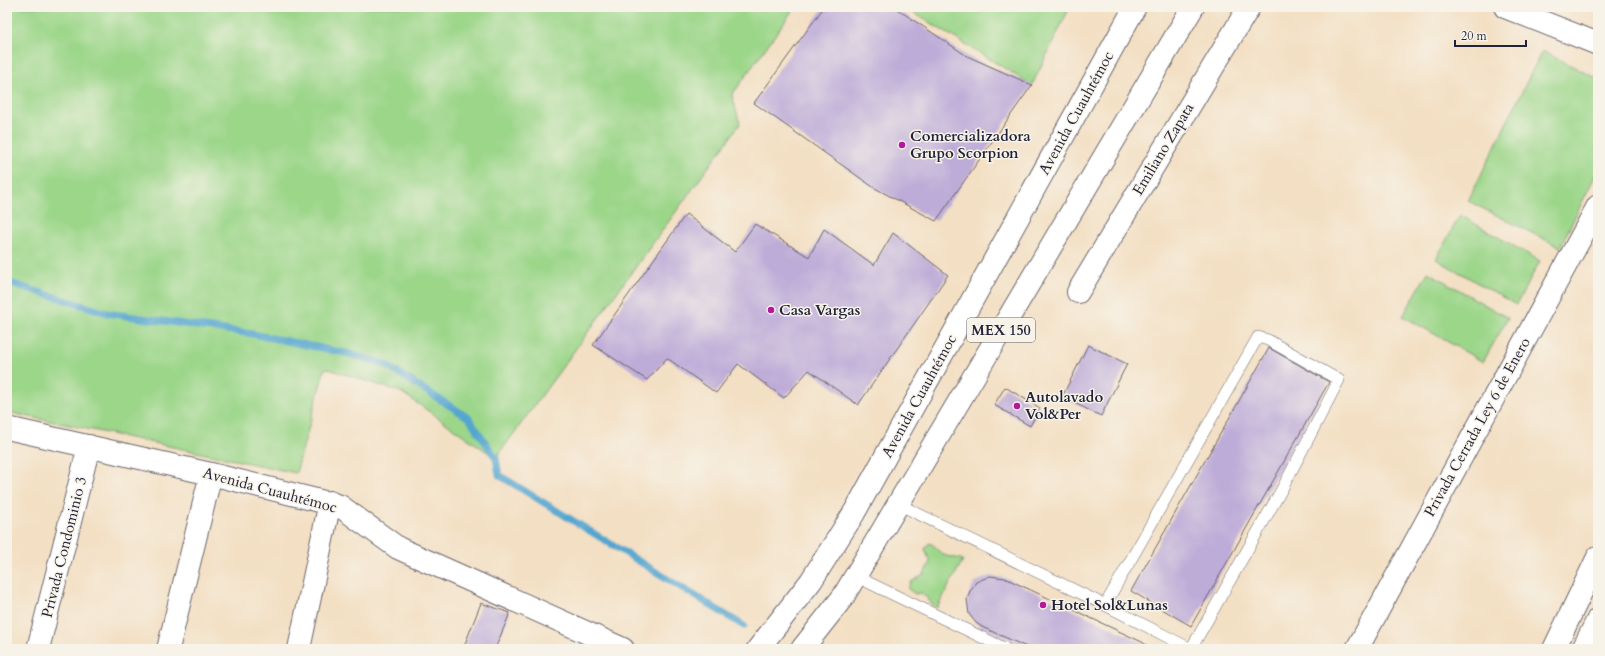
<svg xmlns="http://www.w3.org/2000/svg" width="1605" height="656" viewBox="0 0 1605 656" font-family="Cardo,serif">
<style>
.green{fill:#9bd689;stroke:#5e7c62}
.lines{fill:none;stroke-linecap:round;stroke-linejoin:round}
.stream{stroke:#54a6cf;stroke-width:7}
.building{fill:#beacd8}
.lane-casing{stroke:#6b646b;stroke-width:12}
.street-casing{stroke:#6b646b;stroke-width:24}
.primary-casing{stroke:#6b646b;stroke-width:24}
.lane{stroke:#fff;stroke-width:11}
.street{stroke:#fff;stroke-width:22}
.primary{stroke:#fff;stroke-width:22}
.poi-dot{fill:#b5179e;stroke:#f7f3e8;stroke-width:1.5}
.labels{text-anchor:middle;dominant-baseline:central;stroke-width:3;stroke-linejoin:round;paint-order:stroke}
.shield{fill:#f7f3e8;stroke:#62616f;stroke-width:1}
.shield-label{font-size:14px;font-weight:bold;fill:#22223b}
.street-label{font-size:15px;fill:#22223b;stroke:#f7f3e8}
.poi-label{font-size:15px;font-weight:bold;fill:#22223b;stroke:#f7f3e8;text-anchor:start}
</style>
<rect width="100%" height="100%" fill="#f7f3e8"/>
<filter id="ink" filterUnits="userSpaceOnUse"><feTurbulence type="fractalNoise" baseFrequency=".025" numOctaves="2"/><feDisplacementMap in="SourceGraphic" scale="8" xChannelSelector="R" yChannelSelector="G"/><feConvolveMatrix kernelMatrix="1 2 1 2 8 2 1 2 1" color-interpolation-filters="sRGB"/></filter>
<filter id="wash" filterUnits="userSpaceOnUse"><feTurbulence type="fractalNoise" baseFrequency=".012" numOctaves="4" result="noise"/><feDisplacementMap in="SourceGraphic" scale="16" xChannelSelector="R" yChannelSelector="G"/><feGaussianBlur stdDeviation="0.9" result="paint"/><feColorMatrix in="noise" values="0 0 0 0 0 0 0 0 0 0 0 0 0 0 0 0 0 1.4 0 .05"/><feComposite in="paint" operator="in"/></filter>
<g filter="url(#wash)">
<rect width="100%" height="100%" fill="#f3dfc3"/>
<path class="green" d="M7 7H795L732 95 740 124 496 458 401 392 325 368 296 473 7 412Z
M904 7H1070L1032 85Z
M1542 51 1598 79V170L1560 247 1468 201Z
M1460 215 1540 261 1516 305 1436 259Z
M1428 272 1508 318 1483 362 1403 316Z
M929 543C937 546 935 548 941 553 947 558 956 557 963 560L937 608C930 604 928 598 922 593L915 594 908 589 911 582 924 574 930 562 925 549Z"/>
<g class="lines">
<path class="stream" d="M7 282 107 313 253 334 350 354 384 364 469 418 496 458 499 475 744 626"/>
</g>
<g id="blocks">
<path class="building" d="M824 7H894L967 56 1032 85 936 221 873 187 754 103Z
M686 214 735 252 755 224 809 257 824 229 874 265 893 233 948 275 858 405 809 370 784 398 738 364 716 393 667 358 647 380 593 345Z
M1088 345 1127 364 1101 416 1062 397Z
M1269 348 1329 382 1191 626 1131 591Z
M1005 387 1040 408 1030 426 994 405Z
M990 576 1005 578 1142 642 1152 649H1031L982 627 976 623 969 614 967 599 970 591 976 582Z
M481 603 510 613 495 649H463Z"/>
</g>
</g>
<g filter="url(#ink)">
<use href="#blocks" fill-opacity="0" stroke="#6b646b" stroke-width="1"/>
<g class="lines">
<g class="lane-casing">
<path id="lane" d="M898 504 1105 605 1191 649
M855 576 1006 649
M1105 605 1258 337 1268 340 1339 380 1282 489 1191 649"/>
</g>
<g class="street-casing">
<path id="street" d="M1505 7 1598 44
M1078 292 1249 7
M7 428 211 474 340 506 398 548 623 649
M38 649 89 446
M168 649 211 474
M299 649 330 502
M1357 649 1598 206
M1554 649 1598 557
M1583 649 1598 619"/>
</g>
<g class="primary-casing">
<path id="primary" d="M758 649 811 581 854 513 1135 7
M802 649 843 597 1193 7"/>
</g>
<use href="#lane" class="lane"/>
<use href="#street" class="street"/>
<use href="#primary" class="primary"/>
</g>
</g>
<g class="poi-dot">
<circle cx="902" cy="145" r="4"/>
<circle cx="771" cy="310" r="4"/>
<circle cx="1017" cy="406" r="4"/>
<circle cx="1043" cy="605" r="4"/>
</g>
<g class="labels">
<rect class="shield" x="967" y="318" width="68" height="24" rx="3"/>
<g class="shield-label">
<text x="1001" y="330">MEX 150</text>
</g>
<g class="street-label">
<text transform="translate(1076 113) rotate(-61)">Avenida Cuauhtémoc</text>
<text transform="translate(1163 149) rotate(-59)">Emiliano Zapata</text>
<text transform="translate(919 396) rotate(-61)">Avenida Cuauhtémoc</text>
<text transform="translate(1477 427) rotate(-61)">Privada Cerrada Ley 6 de Enero</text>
<text transform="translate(270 490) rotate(15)">Avenida Cuauhtémoc</text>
<text transform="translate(64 547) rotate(-76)">Privada Condominio 3</text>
</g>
<g class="poi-label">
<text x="910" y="136">Comercializadora<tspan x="910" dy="17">Grupo Scorpion</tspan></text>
<text x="779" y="310">Casa Vargas</text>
<text x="1025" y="397">Autolavado<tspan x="1025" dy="17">Vol&amp;Per</tspan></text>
<text x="1051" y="605">Hotel Sol&amp;Lunas</text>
</g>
</g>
<rect width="1605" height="656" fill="none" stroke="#f7f3e8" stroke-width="24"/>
<path d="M1455 40v6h71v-6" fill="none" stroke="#22223b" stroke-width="2"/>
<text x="1461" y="40" font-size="12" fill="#22223b" stroke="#f7f3e8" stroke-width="3" paint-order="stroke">20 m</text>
</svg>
